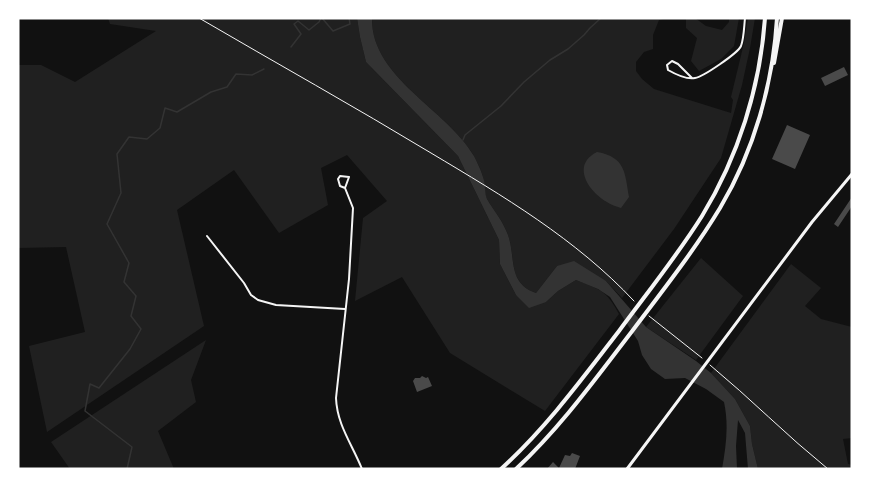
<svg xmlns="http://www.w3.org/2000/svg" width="870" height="487" viewBox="0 0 870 487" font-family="'Open Sans',sans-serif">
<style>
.green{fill:#202020}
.water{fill:#333}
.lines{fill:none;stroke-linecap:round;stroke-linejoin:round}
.stream{stroke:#333;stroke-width:1.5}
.building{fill:#4a4a4a}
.path{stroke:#f5f5f5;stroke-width:1}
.minor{stroke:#f5f5f5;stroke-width:2}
.primary{stroke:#f5f5f5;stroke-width:3}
.motorway{stroke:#f5f5f5;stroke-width:4}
</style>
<rect width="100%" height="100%" fill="#111"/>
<path class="green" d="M108 18H357L360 37 366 62 458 156 499 240 500 264 516 295 546 302 558 291 576 280C601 290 606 290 619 314L545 411 450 353 402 277 355 301 363 218 387 201 347 155 321 168 328 205 279 233 234 170 177 210 204 326 47 432 29 346 85 332 66 247 18 248V65H41L75 82 156 31 110 24Z
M372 18H667L659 20 653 35V49L644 52 636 62V71L642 79 654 89 731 113 733 100 731 97 744 43 748 18H755L750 48 742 85 721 158 674 229 622 298 606 281 557 266 536 293C507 283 516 257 508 235 503 221 494 211 487 199 483 192 486 184 483 177 481 170 477 162 474 156 447 109 371 78 372 18Z
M683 18H695L706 26 722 30 729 22V18H739L734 46 721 59 699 71 691 61 697 38 686 28V19Z
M701 258 743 296 696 360 646 327Z
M791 264 821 288 805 306 821 319 852 327V438L843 439 848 464 852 465V469H758L752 444 750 426 735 399 711 373Z
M206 340 191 380 196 402 158 431 174 469H70L51 442Z"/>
<path class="water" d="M357 18H372C371 78 447 109 474 156 477 162 481 170 483 177 486 184 484 192 487 199 494 211 503 221 508 235 516 257 507 283 536 293L557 266 574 261 606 281 646 327 696 361 711 373 735 399 750 426 752 444 758 469H748L745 433 738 420 736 446 737 469H722C726 446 729 425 724 402L706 389 685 378 665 379 651 369 642 355 638 341 610 297 598 289 576 280 558 291 546 302 529 308 516 295 500 264 499 240 458 156 366 62 360 37Z
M597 152C626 157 625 174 629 197L621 208C616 206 611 205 607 202 588 191 571 165 597 152Z"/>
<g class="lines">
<path class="stream" d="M322 18 333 31 350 24 349 18
M291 47 301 34 294 24 298 21 309 30 319 22 321 18
M463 140 465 135 501 106 524 82 550 60 568 49 584 35 590 28 601 18
M127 469 132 447 85 411 90 384 99 388 130 349 141 329 131 316 136 296 124 282 129 263 107 224 121 193 117 154 129 137 147 139 160 128 165 108 177 112 211 92 227 87 236 74 252 75 264 69"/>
</g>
<path class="building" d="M844 67 848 75 825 86 821 78Z
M787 125 810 135 795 169 772 159Z
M852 197V206L838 227 834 224Z
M422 376 426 378 428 377 432 386 417 392 413 381 415 378H420Z
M572 453 580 456 575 469H547L553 462 559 468 565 455 570 456Z"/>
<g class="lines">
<path class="path" d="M199 18C276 63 355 107 431 153 503 196 576 239 634 301
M649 316 702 358
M710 365C750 398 787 436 828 469"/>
<path class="minor" d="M692 78 678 64 672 61 667 65 668 70C675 74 686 80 695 78 703 77 738 53 741 46 744 38 744 27 745 18
M345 188 349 177 340 176 338 179 340 186 345 188 353 208 349 279 336 398C337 425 352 444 362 469
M207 236 244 283 251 295 258 300 276 305 345 309"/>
<path class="primary" d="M627 469 812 222 852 174"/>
<path class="motorway" d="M774 63 782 18
M501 469C546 428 582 379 619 331 647 293 677 256 702 216 738 157 760 88 765 18
M516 469C561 427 596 378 633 330 663 290 694 251 720 208 754 151 773 84 777 18"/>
</g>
<rect width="870" height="487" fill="none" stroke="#ffffff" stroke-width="39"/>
</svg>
